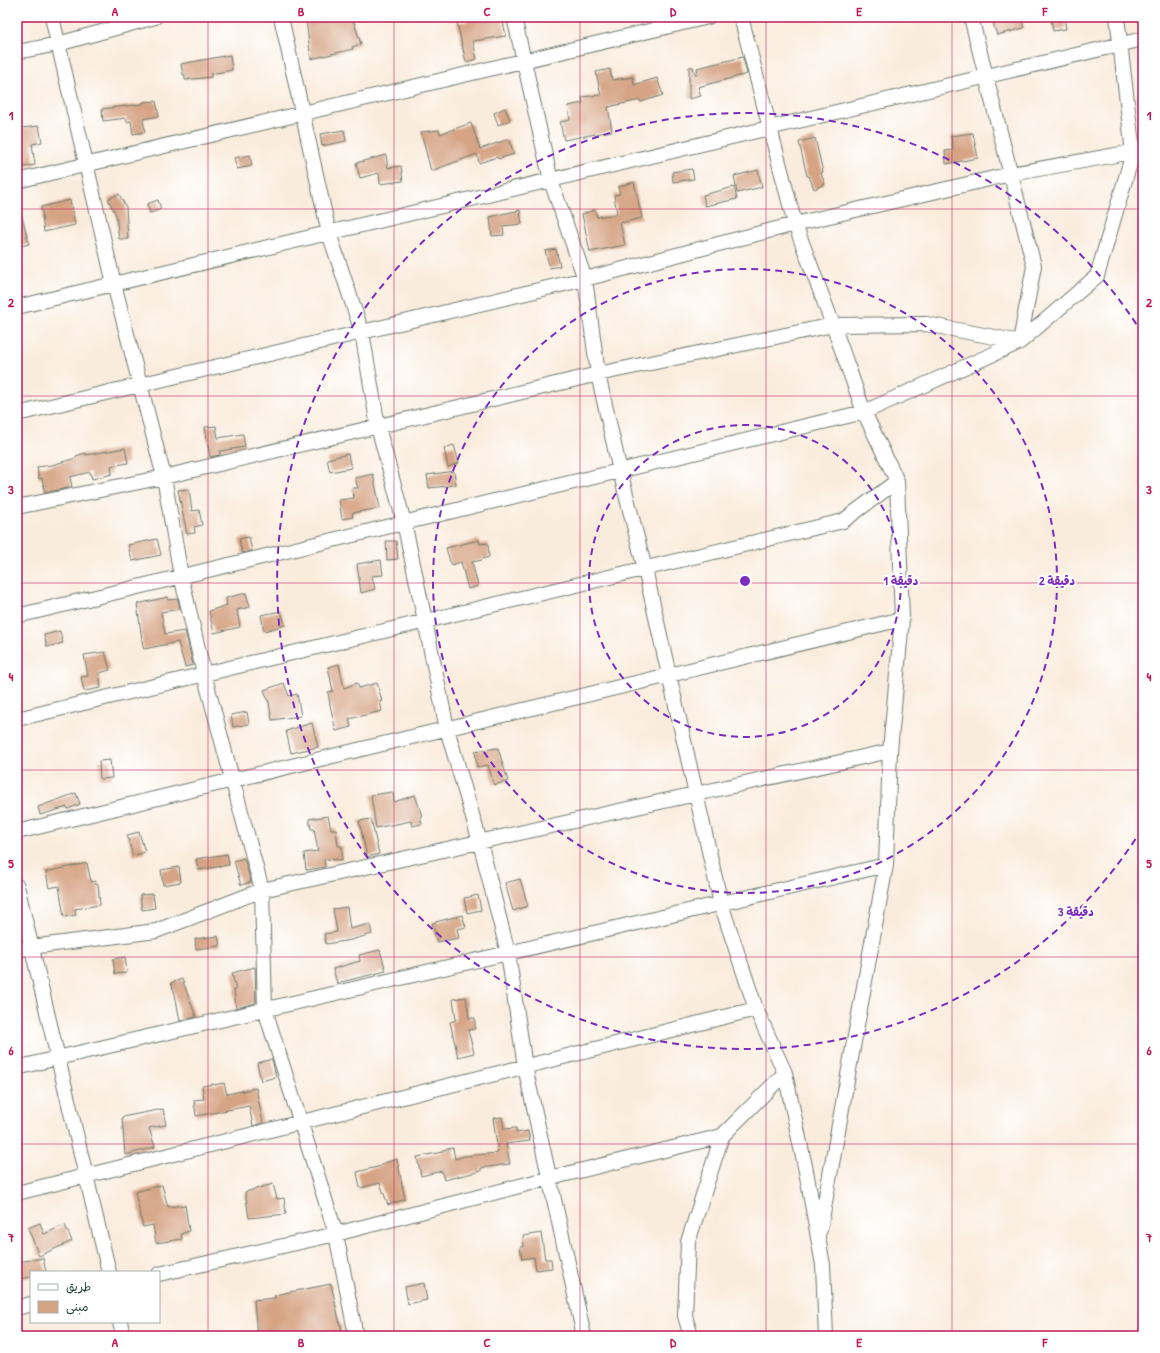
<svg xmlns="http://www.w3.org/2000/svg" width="1160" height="1353" viewBox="0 0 1160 1353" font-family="'Patrick Hand','Playpen Sans Arabic',sans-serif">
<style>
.building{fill:#d6a485}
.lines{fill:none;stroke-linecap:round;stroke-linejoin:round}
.minor-casing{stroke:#6c7a6f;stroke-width:16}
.minor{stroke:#fff;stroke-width:14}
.grid{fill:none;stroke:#c2185b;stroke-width:1;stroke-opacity:0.55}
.ring{fill:none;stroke:#7b2cbf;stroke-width:2;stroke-dasharray:7 5}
.centre{fill:#7b2cbf;stroke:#fff;stroke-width:2}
.ring-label{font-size:12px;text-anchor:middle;font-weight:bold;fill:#7b2cbf;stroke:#fff;stroke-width:4;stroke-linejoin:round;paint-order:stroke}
.neatline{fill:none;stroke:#c2185b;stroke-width:1.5}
.grid-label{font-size:13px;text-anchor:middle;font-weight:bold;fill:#c2185b}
</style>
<rect width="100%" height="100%" fill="#fff"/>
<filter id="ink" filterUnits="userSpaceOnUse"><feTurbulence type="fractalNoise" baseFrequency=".025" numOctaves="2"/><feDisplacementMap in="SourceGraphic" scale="8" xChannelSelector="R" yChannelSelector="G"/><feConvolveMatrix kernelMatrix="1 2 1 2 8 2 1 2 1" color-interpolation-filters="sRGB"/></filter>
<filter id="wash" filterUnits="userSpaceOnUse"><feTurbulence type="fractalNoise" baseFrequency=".012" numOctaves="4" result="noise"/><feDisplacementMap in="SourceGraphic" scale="16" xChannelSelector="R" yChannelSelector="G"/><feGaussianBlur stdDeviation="0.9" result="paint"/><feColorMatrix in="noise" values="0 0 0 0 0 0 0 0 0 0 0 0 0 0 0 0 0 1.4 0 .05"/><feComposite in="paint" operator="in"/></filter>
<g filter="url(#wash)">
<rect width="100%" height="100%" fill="#faecdd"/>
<g id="blocks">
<path class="building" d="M319 17H352L361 44 352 47 353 49 311 59 306 20 319 18Z
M491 17H502L506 36 473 41 477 59 466 62 457 23Z
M999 17H1021L1024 28 997 35 992 19Z
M1064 17 1066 29 1053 31 1051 18Z
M230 55 232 70 211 74V77L185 80V75H183L181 64Z
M743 57 747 74 698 87 701 96 689 99V67H693L695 74H698L697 68Z
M610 69 612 80 633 77 634 85 657 78 663 95 641 102 640 100 608 107 612 131 564 140 560 122 570 120 568 106 583 103 582 97 601 95 596 72Z
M156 101 159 116 143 119 145 132 133 134 131 121 127 122 126 118 103 121 102 109 143 104V102Z
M505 108 510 120 498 125 494 113Z
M471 123 480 149 509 139 514 154 498 159 497 157 479 163 477 154 431 171 421 132 439 130 440 134Z
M39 126 42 142 32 144 35 165 17 168V131L22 130V128Z
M344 130 346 141 322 146 320 134Z
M973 133 978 158 946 164 945 151 953 150 951 136Z
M815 138 823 172 821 173 825 184 814 189 809 176H807L799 142Z
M250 155 252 166 237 169 234 158Z
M386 155 388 168 401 166 403 181 380 184 379 173 360 178 356 163Z
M692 169 694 179 673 182 672 172Z
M758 170 762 187 737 193 734 176Z
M634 182 642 218 620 223 625 245 590 252 582 214 595 210 597 217 617 214 614 195 620 194 618 187Z
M734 187 737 199 705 206 703 195Z
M119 194 126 207 128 239H119L116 215 108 199Z
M70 200 75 225 44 232 42 216H43L41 207Z
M158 200 161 209 150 213 147 204Z
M520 210 522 224 503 226 504 235 492 236 490 217 502 214Z
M17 213H21L29 244 17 247Z
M556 249 560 266 550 268 545 251Z
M216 426 218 438 243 434 245 447 220 451V455L210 457 205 427Z
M454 445 459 463 448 467 444 448Z
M125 448 128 463 111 466 112 474 92 479 90 472 70 477 72 487 45 493 42 478 39 479 37 467 52 465 76 458V456L85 453 86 455Z
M348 454 351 468 330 472 327 459Z
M454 471 456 485 429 488 427 475Z
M373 474 380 508 352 513 353 517 342 519 339 500 354 498 352 488H358L355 478Z
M189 489 192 511 199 510 202 525 194 527 195 533 187 534 178 490Z
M249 537 252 551 242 553 239 539Z
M157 539 161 555 132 561 128 545Z
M479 540 480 544 488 543 489 557 482 559V560L472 562 478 586 468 589 461 562 451 565 446 548Z
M386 541H396L398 559 387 560Z
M381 560 383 575 372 576 375 589 361 593 357 564Z
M246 593 250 607 237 610 240 627 214 633 209 611 227 605 226 598Z
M168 597V600L178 599 180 609 161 612 165 634 185 631 193 665 185 667 178 642 144 649 143 647 137 604Z
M281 611 285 625 264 631 261 615Z
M60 631 63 643 47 647 44 635Z
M105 652 110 670 99 673 101 688 84 691 81 677 88 676 84 655Z
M339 664 344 688 357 683 359 688 377 683 382 701H380L382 711 349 719 351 727 336 731 330 705 328 692 333 691 328 667Z
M284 683 289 696 297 694 301 716 272 720 269 703 264 690Z
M247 712 249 724 233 727 231 715Z
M312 723 318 747 291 753 286 731Z
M498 748 508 781 494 785 488 765 477 767 475 751Z
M110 760 112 778 100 779 99 761Z
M393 792 394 802 415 795 422 816H420L422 824 412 826 411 821 376 828 371 795Z
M76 793 80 804 68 809 67 807 40 815 38 807Z
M328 816 331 829H336L338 846H342V860L324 859 325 867 306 870 304 853 318 851 314 829H311L309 819Z
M371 819 379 854 367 857 359 821Z
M139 832 145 852 133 856 127 835Z
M227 854 229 865 198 870 196 859Z
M244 858 251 882 241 885 234 861Z
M87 863 91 882 95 881 96 885 98 884 100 905 75 909 76 915 64 917 59 886 49 888 46 872Z
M179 867 181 882 163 885 161 870Z
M520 879 528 906 513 911 505 883Z
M153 894 155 908 142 910 140 895Z
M478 895 481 910 467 913 464 898Z
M347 907 350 929 370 924 372 934 351 940 326 944 324 934 337 932 333 909Z
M462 915 466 927 457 929 459 938 437 942 432 923Z
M218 936 220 946 196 949 195 939Z
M380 950 386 971 337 983 333 969 360 961 359 955Z
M125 957 127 973 115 974 113 959Z
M255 967 256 1003 236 1008 234 990H236L232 973Z
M182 979 196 1017 180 1021 175 994 171 983Z
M466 997 469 1018H475V1029L468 1030 474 1053 458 1057 450 1022 456 1020 453 999Z
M272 1059 276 1077 261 1081 257 1063Z
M224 1083 227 1094 256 1088 263 1123 253 1126 249 1106 196 1116 194 1100 204 1099 202 1086 213 1084 214 1085Z
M163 1109 166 1125 149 1128 155 1147 125 1155 122 1117Z
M502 1117 504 1129 516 1128V1133L528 1131 530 1141 506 1144 510 1164 481 1168V1171L444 1180 442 1171 421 1176 417 1157 442 1152V1150L453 1148 455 1159 465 1156 498 1153 493 1118Z
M397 1159 405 1199 388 1205 380 1183 360 1188 357 1172 381 1166V1164Z
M273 1184 277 1199 284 1198 286 1214 249 1218 245 1192Z
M162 1185 168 1207 185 1205 189 1231 181 1234 182 1239 156 1243 153 1225 143 1227 135 1192Z
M40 1223 44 1234 65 1225 72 1241 39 1256 28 1228Z
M541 1233 545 1259H551L552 1268 536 1270 534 1257 522 1259 520 1247H524L523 1236Z
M43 1258 46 1272H31V1277L17 1280V1262Z
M424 1283 427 1300 408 1304 405 1287Z
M331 1284 340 1325H341L342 1336H257L254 1300 275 1298V1295Z"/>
</g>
</g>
<g filter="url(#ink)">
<use href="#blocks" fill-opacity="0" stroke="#6c7a6f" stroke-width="1"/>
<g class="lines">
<g class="minor-casing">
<path id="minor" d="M52 17 114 284 164 477 181 576 204 674 262 890 265 1010 336 1234 356 1336
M281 17 329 233 362 332 378 427 404 522 425 621 447 729 480 842 508 953 525 1067 584 1336
M514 17 551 181 585 279 598 374 620 471 645 569 721 904 756 1009 785 1073 806 1171 823 1265 826 1336
M741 17 795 224 833 325 864 412 897 481 902 619 890 751 886 865 820 1230
M17 52 58 44 155 17
M17 181 708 17
M17 307 1143 39
M17 414 585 279 795 224 1011 174 1143 150
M17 507 164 477 598 374 833 325 926 324 1020 342 1097 276 1133 153 1117 17
M17 616 864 412 1020 342 1034 266 971 17
M17 719 843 521 897 481
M17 832 902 619
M17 886 109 1272
M17 950 31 947 156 931 262 890 890 751
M17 1068 57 1058 886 865
M17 1193 756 1009
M159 1274 336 1234 550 1178 722 1136 785 1073
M17 1308 31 1304
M120 1322 123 1336
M691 1336 685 1316 688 1242 722 1136"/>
</g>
<use href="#minor" class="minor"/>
</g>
</g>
<path class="grid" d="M208 17V1336M394 17V1336M580 17V1336M766 17V1336M952 17V1336M17 209H1143M17 396H1143M17 583H1143M17 770H1143M17 957H1143M17 1144H1143"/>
<g class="ring">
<circle cx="745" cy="581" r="156"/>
<circle cx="745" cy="581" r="312"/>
<path d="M1142 829A468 468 0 1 1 1142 333"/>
</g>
<circle cx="745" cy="581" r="6" class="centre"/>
<g class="ring-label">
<text x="901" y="585">1 دقيقة</text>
<text x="1057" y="585">2 دقيقة</text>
<text x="1076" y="916">3 دقيقة</text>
</g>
<rect width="1160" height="1353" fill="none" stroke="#fff" stroke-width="44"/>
<rect x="30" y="1271" width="130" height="52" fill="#ffffff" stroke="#a5b1ae"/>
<rect x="38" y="1284" width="20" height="6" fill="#ffffff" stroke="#a5b1ae"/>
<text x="66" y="1291" font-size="12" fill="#1f3d34">طريق</text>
<rect x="38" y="1301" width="20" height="12" fill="#d6a485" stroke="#a5b1ae"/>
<text x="66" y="1311" font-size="12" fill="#1f3d34">مبنى</text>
<rect x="22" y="22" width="1116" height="1309" class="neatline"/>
<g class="grid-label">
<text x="115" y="16">A</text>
<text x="301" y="16">B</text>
<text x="487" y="16">C</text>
<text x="673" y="16">D</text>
<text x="859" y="16">E</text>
<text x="1045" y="16">F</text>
<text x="11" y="120">1</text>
<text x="1149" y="120">1</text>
<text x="11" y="307">2</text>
<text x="1149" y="307">2</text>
<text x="11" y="494">3</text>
<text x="1149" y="494">3</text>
<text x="11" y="681">4</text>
<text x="1149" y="681">4</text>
<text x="11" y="868">5</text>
<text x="1149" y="868">5</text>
<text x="11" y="1055">6</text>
<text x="1149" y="1055">6</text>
<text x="11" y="1242">7</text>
<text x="1149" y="1242">7</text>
<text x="115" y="1347">A</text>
<text x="301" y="1347">B</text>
<text x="487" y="1347">C</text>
<text x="673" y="1347">D</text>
<text x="859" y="1347">E</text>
<text x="1045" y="1347">F</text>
</g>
</svg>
